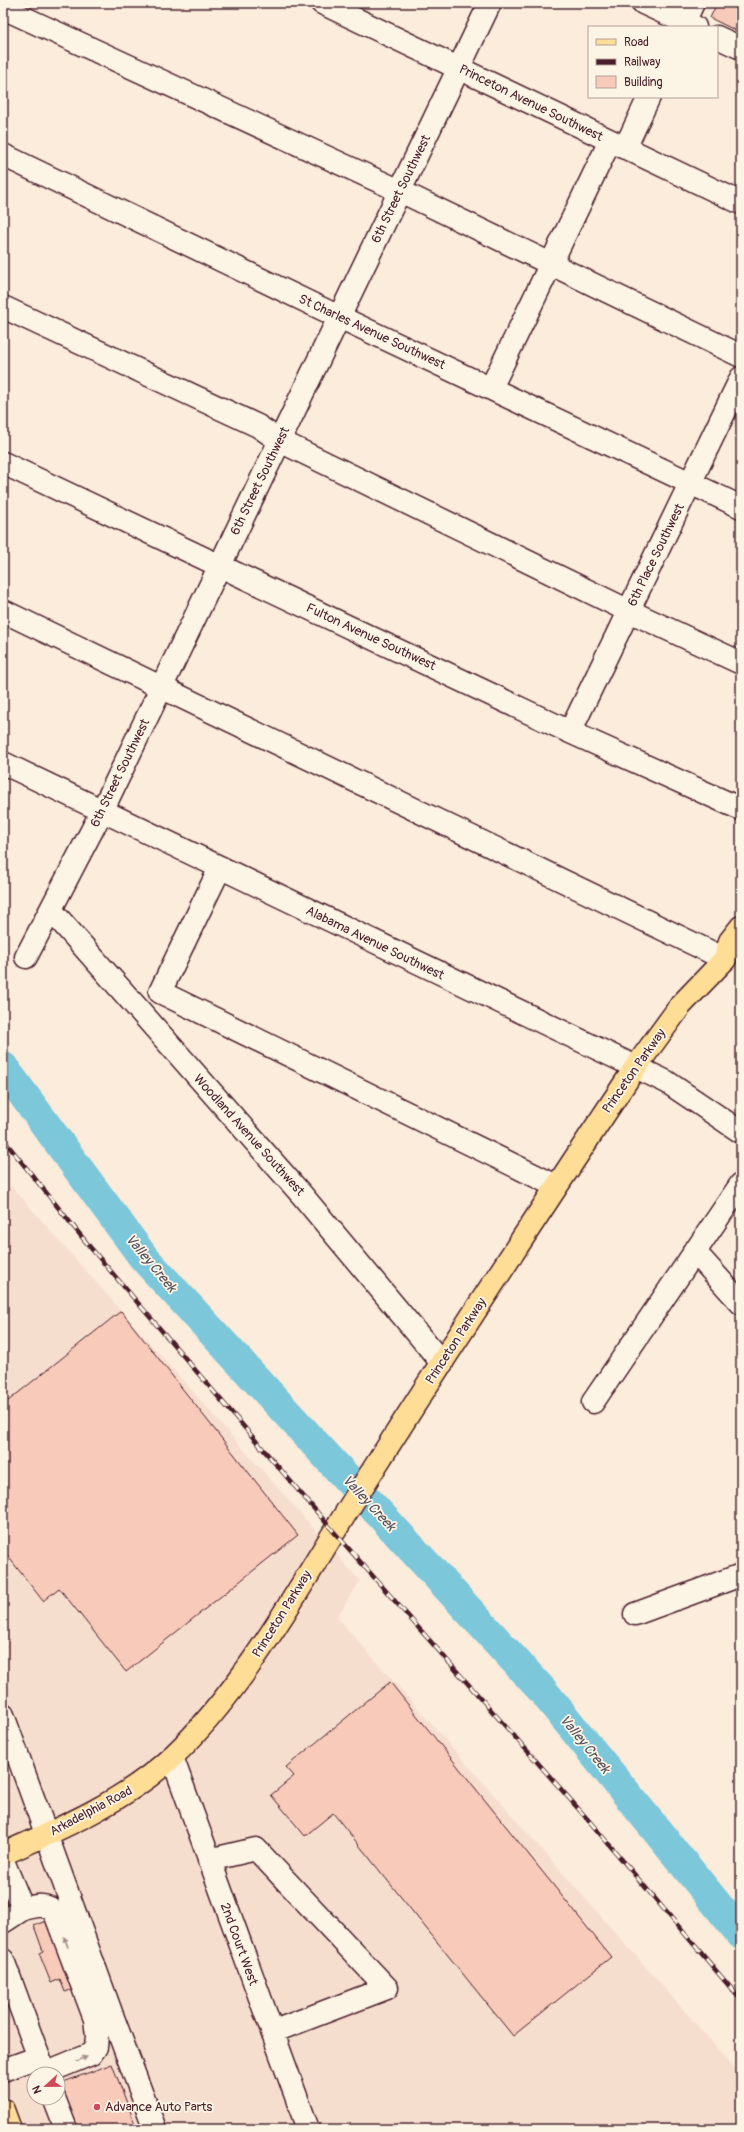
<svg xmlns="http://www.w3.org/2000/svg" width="744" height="2132" viewBox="0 0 744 2132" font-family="Pangolin,sans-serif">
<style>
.built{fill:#f6decf;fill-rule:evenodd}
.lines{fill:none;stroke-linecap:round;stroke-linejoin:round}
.river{stroke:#7bc7da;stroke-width:31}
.building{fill:#f7caba;stroke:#4a1f2b}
.minor-casing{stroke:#4a1f2b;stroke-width:25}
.major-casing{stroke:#4a1f2b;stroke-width:25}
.minor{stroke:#fcf5e5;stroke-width:22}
.major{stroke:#fedd96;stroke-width:22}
.rail-casing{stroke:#4a1f2b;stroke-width:4.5}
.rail{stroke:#fcf5e5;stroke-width:3;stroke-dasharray:9;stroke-linecap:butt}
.oneway{fill:#a38a88}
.poi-dot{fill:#d1495b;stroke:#fcf5e5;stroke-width:1.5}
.labels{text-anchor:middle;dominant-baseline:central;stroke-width:3.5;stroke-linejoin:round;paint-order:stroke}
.street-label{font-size:13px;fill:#4a1f2b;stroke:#fcf5e5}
.poi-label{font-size:13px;fill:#4a1f2b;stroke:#fcf5e5;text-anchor:start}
.water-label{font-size:14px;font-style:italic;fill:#595160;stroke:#fcf5e5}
</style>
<rect width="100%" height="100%" fill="#fbecdc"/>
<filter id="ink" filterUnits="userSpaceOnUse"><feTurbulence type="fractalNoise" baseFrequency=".025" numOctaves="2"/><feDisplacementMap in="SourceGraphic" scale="8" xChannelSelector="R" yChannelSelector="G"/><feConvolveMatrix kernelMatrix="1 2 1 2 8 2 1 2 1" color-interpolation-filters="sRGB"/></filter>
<g filter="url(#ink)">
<path class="built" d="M11 1186 360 1581 337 1617 741 2075V2129H3V1193ZM34 2074H58V2098H34Z"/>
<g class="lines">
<path class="river" d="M3 1067 144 1258 542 1690 741 1934"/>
</g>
<path class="building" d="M717 3H741V33L710 18Z
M121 1311 298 1535 126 1672 59 1588 43 1601 3 1550V1405Z
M390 1682 611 1957 513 2036 333 1813 305 1836 271 1795 294 1776 286 1767Z
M49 1920 79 1987 65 1992 60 1979 51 1983 39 1953 43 1951 34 1926Z
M112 2064 137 2129H75L58 2084Z"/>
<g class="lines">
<g class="minor-casing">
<path id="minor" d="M322 3 741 203
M643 3 695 27
M3 8 400 191 741 356
M682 27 693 3
M717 37 741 48
M625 148 649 97
M3 155 314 305 741 507
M3 307 258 426 280 441 629 611 741 663
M491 388 610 141
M3 463 570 732 741 809
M3 611 725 959
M570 732 741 378
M3 763 667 1082 741 1132
M220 868 160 992 556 1186
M52 911 302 1195 442 1363
M26 957 102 811 490 3
M694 1251 741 1303
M593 1402 741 1184
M635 1614 741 1575
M3 1715 112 2015 155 2129
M172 1757 308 2129
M209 1860 256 1849 387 1988 272 2032
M3 1861 23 1909 3 1922
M23 1909C34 1906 47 1902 55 1913L95 2019 97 2036 96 2047 91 2054 45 2073
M3 1960 45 2074
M3 2070 39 2057
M54 2098 66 2129"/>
</g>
<g class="major-casing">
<path id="major" d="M3 1854C62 1828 125 1801 172 1757 248 1685 303 1580 359 1492 449 1349 542 1208 635 1068L681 1005 725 959 730 941 741 927
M3 2110 10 2129"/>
</g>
<use href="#minor" class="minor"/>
<use href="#major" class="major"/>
<g class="rail-casing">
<path id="rail" d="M3 1139 90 1247 334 1532 590 1822 741 2000"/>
</g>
<use href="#rail" class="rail"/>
</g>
<defs><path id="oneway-solid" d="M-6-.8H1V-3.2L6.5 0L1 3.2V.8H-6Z"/></defs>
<g class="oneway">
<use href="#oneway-solid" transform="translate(66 1942) rotate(-111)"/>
<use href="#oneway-solid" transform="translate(82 2059) rotate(-22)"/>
</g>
</g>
<circle class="poi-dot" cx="97" cy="2107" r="4"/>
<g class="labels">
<g class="street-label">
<text transform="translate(531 103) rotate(26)">Princeton Avenue Southwest</text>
<text transform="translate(401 189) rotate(-64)">6th Street Southwest</text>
<text transform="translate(372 332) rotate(25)">St Charles Avenue Southwest</text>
<text transform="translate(260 481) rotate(-64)">6th Street Southwest</text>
<text transform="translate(656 555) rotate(-64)">6th Place Southwest</text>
<text transform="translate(371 637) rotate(25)">Fulton Avenue Southwest</text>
<text transform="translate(120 773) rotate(-64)">6th Street Southwest</text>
<text transform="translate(375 943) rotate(26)">Alabama Avenue Southwest</text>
<text transform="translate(634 1071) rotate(-55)">Princeton Parkway</text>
<text transform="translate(249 1135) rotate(48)">Woodland Avenue Southwest</text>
<text transform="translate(456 1341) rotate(-57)">Princeton Parkway</text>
<text transform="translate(282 1614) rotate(-58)">Princeton Parkway</text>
<text transform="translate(91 1811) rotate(-28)">Arkadelphia Road</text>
<text transform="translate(239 1944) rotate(70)">2nd Court West</text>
</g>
<g class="poi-label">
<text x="105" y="2107">Advance Auto Parts</text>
</g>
<g class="water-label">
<text transform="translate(151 1263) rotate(50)">Valley Creek</text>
<text transform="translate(369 1503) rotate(47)">Valley Creek</text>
<text transform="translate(585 1744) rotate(51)">Valley Creek</text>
</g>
</g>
<rect width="744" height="2132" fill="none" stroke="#fcf5e5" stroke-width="16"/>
<rect x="8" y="8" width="728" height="2116" fill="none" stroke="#4a1f2b" stroke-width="1.5" filter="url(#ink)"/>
<rect x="588" y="26" width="130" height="72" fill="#fcf5e5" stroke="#b59f9b"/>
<rect x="596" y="39" width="20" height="6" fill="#fedd96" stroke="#b59f9b"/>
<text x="624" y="46" font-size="12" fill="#4a1f2b">Road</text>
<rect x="596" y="59" width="20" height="6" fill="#4a1f2b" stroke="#b59f9b"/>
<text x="624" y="66" font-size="12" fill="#4a1f2b">Railway</text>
<rect x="596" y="76" width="20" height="12" fill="#f7caba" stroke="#b59f9b"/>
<text x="624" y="86" font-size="12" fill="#4a1f2b">Building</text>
<g transform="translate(46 2086) rotate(248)"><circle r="19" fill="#fcf5e5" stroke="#b59f9b"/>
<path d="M0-3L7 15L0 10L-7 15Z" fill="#d1495b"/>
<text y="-6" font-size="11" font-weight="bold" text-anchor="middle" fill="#4a1f2b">N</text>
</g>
</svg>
